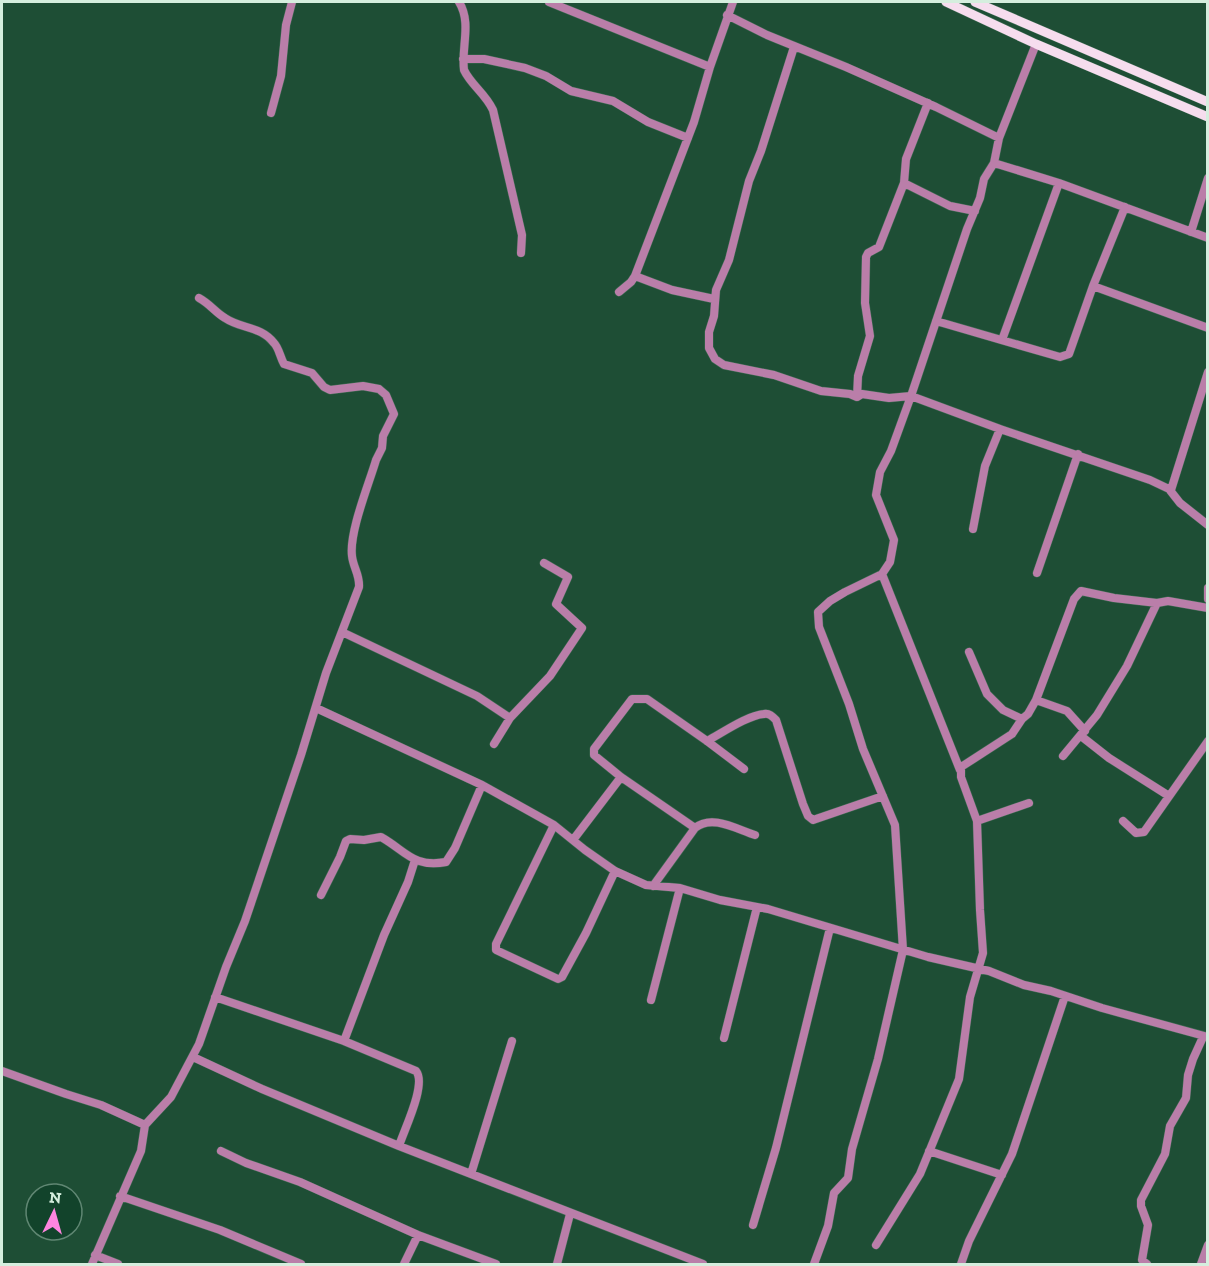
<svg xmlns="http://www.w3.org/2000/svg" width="1209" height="1266" viewBox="0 0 1209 1266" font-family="'Zilla Slab',serif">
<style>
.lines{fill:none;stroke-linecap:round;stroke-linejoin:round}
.minor-casing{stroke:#3f6b53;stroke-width:9}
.major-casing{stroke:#3f6b53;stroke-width:10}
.minor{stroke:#ba7ea9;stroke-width:8}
.major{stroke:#f6ddee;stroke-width:9}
</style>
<rect width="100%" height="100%" fill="#1e4e35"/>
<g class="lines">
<g class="minor-casing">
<path id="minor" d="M459 2C472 23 461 47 464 70 471 85 485 93 493 110L522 235 521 253
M549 2 710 67
M727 15 767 35 846 67 936 107 999 138
M794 47 761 151 749 181 729 260 716 290 714 316 709 332V348L715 359 724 365 774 375 821 391 850 394 857 397 862 394 889 398 911 396 1000 429 1150 480 1169 489 1180 503 1208 525
M463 59H484L525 68 546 76 571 91 613 101 648 122 688 138
M271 113 281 76 286 25 292 2
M994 163 1059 183 1208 238
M904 183 950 206 975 211
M1191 232 1208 178
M635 276 672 290 714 299
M1093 286 1208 328
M619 292 631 282 635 276 694 122 710 67 733 2
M936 321 1060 357 1069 354 1093 286 1125 207
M1002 340 1059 183
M857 397 858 376 870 336 865 303 866 257 868 253 879 247 904 183 906 159 928 103
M1171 490 1208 372
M973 529 985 466 1000 429
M1037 573 1078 454
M882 574 960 770
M1208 588V599
M342 632 477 696 510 718
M969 652 987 694 1003 710 1022 719
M1036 700 1067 711 1085 731
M316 708 482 785 554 825 585 850 615 871 646 885 680 888 720 900 768 909 928 957 989 971 1024 985 1051 991 1102 1008 1208 1037
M1081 736 1109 758 1169 796
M707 741C722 733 748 715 764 714 769 713 772 716 776 720L803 804 808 816 813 820 883 796
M494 744 510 718 550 676 582 628 556 604 568 577 544 563
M1063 756 1097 715 1127 666 1157 603 1168 601 1208 608
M977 821 1029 803
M1123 821 1136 833 1144 832 1208 741
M554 825 496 944V950L558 979 562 977 586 933 615 871
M695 828C712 814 736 829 755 835
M573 840 621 777
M653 886 695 828 621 777 594 755V749L632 699H647L707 741 744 769
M321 895 340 857 346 841 350 839 364 840 381 837C406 851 413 868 446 862L455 848 482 785
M215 997 344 1041 416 1071C427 1084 404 1130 399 1146
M651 1000 680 888
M724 1038 757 907
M344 1041 384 935 408 882 415 860
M193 1057 262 1089 399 1146 703 1264
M2 1071 66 1094 101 1105 145 1125
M221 1151 246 1163 300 1182 418 1235 496 1264
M929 1151 1002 1175
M471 1174 512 1041
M120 1196 220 1230 301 1264
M753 1225 776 1148 830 928
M876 1245 920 1174 959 1079 970 997 983 953 980 910 977 821 961 777V767L1012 734 1022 719 1028 714 1036 700 1074 599 1081 591 1114 598 1157 603
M95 1255 118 1264
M92 1264 141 1151 145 1125 171 1097 199 1044 226 967 245 921 301 755 326 673 359 587C360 575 353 567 352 556 349 532 369 484 376 460L382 448 383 436 394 414 386 395 379 389 363 386 330 390 324 387 312 373 284 364C280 357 279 348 274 343 261 326 241 329 225 318 215 312 210 304 199 298
M404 1264 418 1235
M557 1264 570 1214
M814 1264 828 1226 834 1193 848 1178 852 1149 878 1059 903 950 895 825 863 749 849 704 819 627 818 612 830 601 845 592 882 574 890 562 894 540 876 495 880 472 891 451 911 396 967 229 980 198 984 179 994 163 999 138 1036 44
M961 1264 969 1241 1012 1154 1065 996
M1147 1264 1142 1260 1148 1225 1141 1206V1200L1165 1154 1170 1126 1186 1098 1188 1075 1193 1059 1203 1037
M1201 1264 1208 1245"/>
</g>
<g class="major-casing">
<path id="major" d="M946 2 1036 44 1208 117
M975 2 1208 102"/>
</g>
<use href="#minor" class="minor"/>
<use href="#major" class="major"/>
</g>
<rect width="1209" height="1266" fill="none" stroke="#d5eede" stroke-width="6"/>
<g transform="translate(54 1212) rotate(5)"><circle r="28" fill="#12432b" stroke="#608773" stroke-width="1.5"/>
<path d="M0-4.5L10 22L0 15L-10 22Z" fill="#fe85df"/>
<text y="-9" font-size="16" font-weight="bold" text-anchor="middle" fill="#d5eede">N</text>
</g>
</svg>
